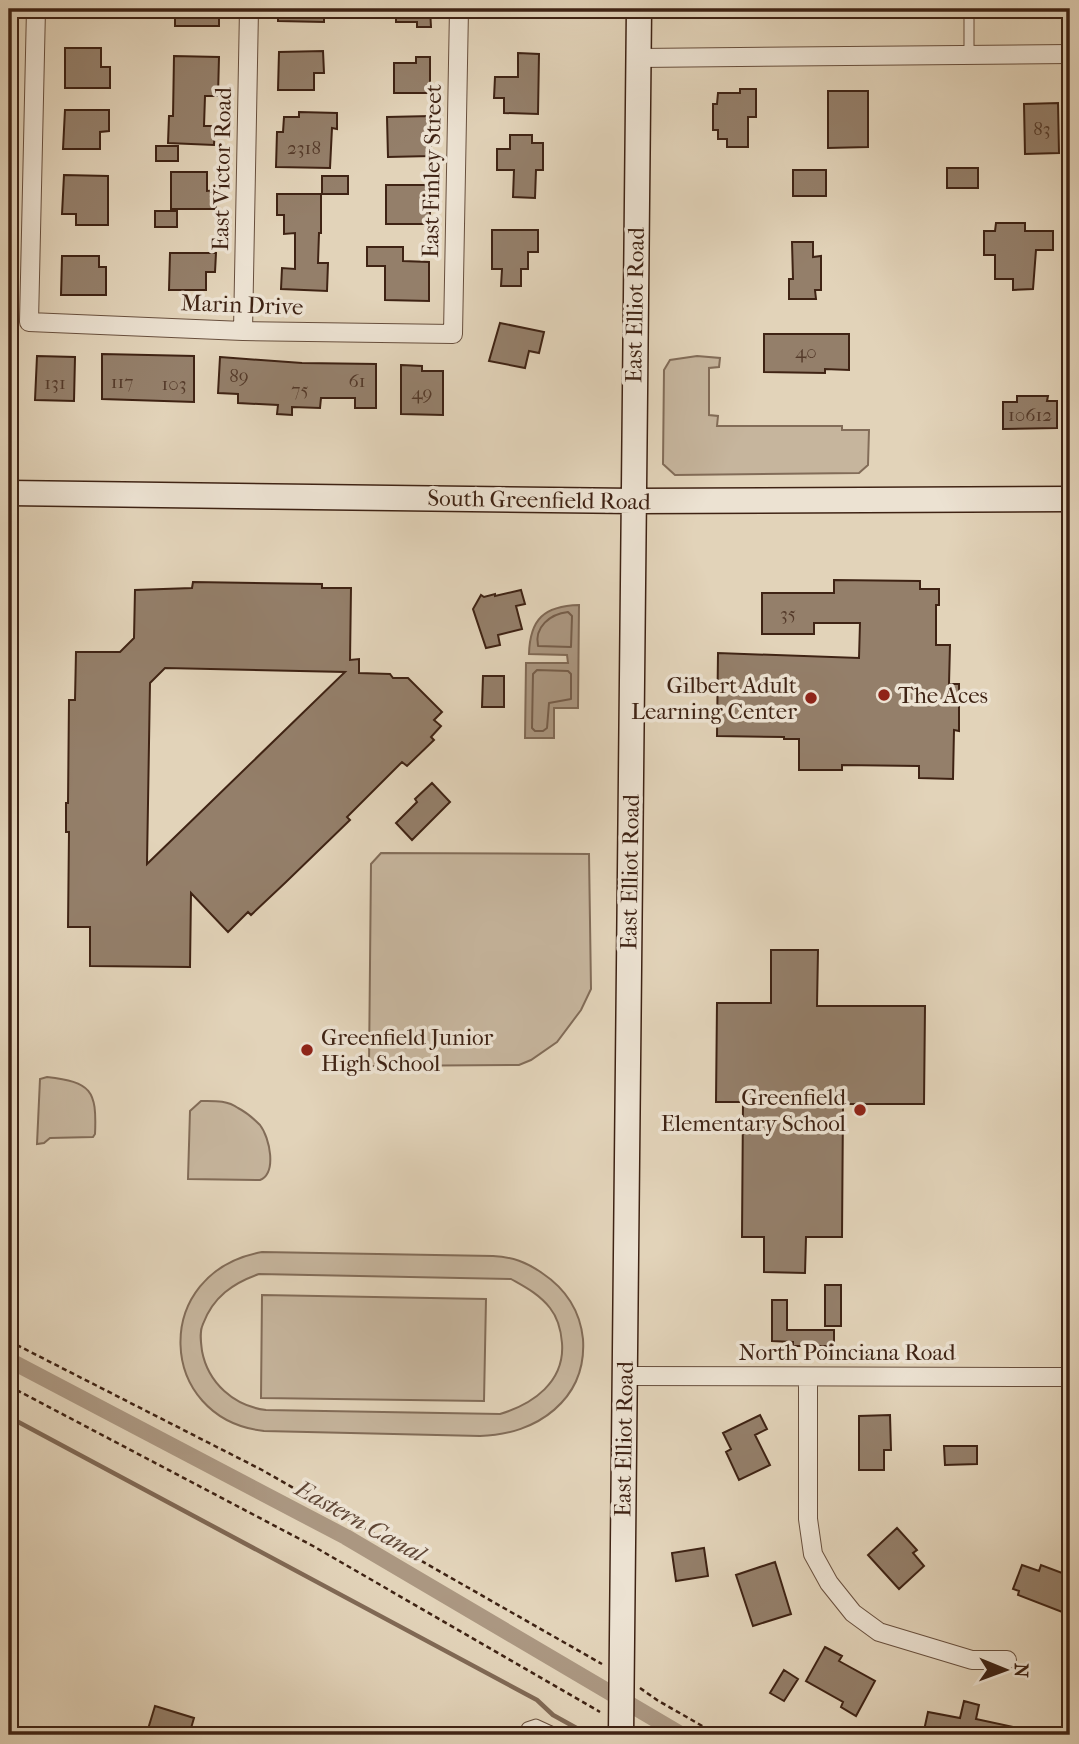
<svg xmlns="http://www.w3.org/2000/svg" width="1079" height="1744" viewBox="0 0 1079 1744" font-family="'IM FELL French Canon',serif">
<style>
.green{fill:#c6b59d;stroke:#826c58;stroke-width:2;fill-rule:evenodd}
.water{fill:#ab9781;stroke:#806955;stroke-width:2}
.lines{fill:none;stroke-linecap:round;stroke-linejoin:round}
.shore{stroke:#755d4a;stroke-width:2}
.stream{stroke:#806955;stroke-width:4.5}
.canal{stroke:#ab9781;stroke-width:16}
.building{fill:#947f6a;stroke:#3f2314;stroke-width:2;fill-rule:evenodd}
.lane-casing{stroke:#684f3d;stroke-width:11}
.street-casing{stroke:#684f3d;stroke-width:20}
.secondary-casing{stroke:#3f2314;stroke-width:27}
.path{stroke:#3f2314;stroke-width:2.5;stroke-dasharray:5 3.5;stroke-linecap:butt}
.lane{stroke:#ece2d2;stroke-width:9}
.street{stroke:#ece2d2;stroke-width:18}
.secondary{stroke:#ece2d2;stroke-width:24}
.poi-dot{fill:#8f2418;stroke:#ece2d2;stroke-width:2.5}
.labels{text-anchor:middle;dominant-baseline:central;stroke-width:7;stroke-linejoin:round;paint-order:stroke}
.number-label{font-size:19px;fill:#543a2a}
.street-label{font-size:23px;fill:#3f2314;stroke:#ece2d2}
.poi-label{font-size:23px;fill:#3f2314;stroke:#ece2d2;text-anchor:end}
.water-label{font-size:24px;font-style:italic;fill:#5f4635;stroke:#ece2d2}
</style>
<rect width="100%" height="100%" fill="#e2d3b9"/>
<filter id="stains"><feTurbulence type="fractalNoise" baseFrequency=".00286" numOctaves="4"/><feColorMatrix values="0 0 0 0 .2 0 0 0 0 .09 0 0 0 0 .02 0 0 0 .5 -.17"/></filter>
<radialGradient id="worn" r=".72"><stop offset=".6" stop-color="#630" stop-opacity="0"/><stop offset="1" stop-color="#630" stop-opacity=".3"/></radialGradient>
<path class="green" d="M697 356 720 358 719 367 709 368V415L718 416 717 426H842V430H869L868 465 859 473 675 475 663 464 664 370 670 360Z
M381 853 589 854 591 989 581 1010 557 1042 531 1060 519 1065 369 1066 371 864Z
M47 1077C91 1082 97 1090 95 1134L93 1137 50 1138 44 1143 37 1144 40 1079Z
M201 1101C214 1101 227 1100 238 1108 246 1112 254 1119 260 1125 270 1138 277 1173 260 1180L188 1179 190 1111Z
M262 1252 493 1256C513 1257 526 1262 542 1273 566 1289 580 1310 583 1339 587 1399 537 1435 480 1436L264 1431C156 1419 150 1272 262 1252ZM259 1274 511 1279C525 1287 539 1294 550 1308 558 1318 561 1330 562 1343 565 1382 533 1404 500 1414L266 1410C234 1406 208 1383 202 1351 201 1342 199 1332 203 1324 213 1297 233 1283 259 1274Z
M262 1295 486 1299 484 1401 261 1398Z"/>
<path class="water" d="M579 605 578 708H554V738H525L526 663H568L567 655 529 654C530 619 544 606 579 605Z"/>
<g class="lines">
<path class="shore" d="M568 612 572 616 571 647 538 646C534 627 550 614 568 612Z
M537 670 568 671 571 674V699L549 703 547 728 543 731H535L532 728 533 674Z"/>
<path class="stream" d="M9 1417 537 1700 553 1715 589 1735"/>
<path class="canal" d="M9 1360 346 1537 682 1735"/>
</g>
<path class="building" d="M175 9H219V26H175Z
M278 9H324V22L278 21Z
M396 9H430L431 27H417V22H396Z
M65 48H101V67H110V88H65Z
M323 51 324 73H314V90H278L279 52Z
M518 53 539 54 538 114 504 113V98H494L495 77H518Z
M174 56 219 57 218 96H205L204 126H215L214 145 168 143 169 116H173Z
M416 57H430V93H394V63H416Z
M740 89H756V117H748V147H727V139H718V130H713V104H717L718 93H740Z
M828 91H868V147L828 148Z
M1058 103 1059 153 1025 154 1024 104Z
M65 110H109V131L100 132V149H63Z
M299 112 337 113V129L332 128 330 168 276 167 277 132H283L284 117H299Z
M431 116V156L388 157 387 117Z
M510 135H532V143H543V170H536L535 198 513 197 514 170H497V149H510Z
M156 146H178V161H156Z
M947 168H978V188H947Z
M793 170H826V196H793Z
M171 172H207V191L216 190V209H171Z
M64 175 108 176V225H76V214H62Z
M322 176H348V194H322Z
M386 185H430V224H386Z
M277 194H321V233H319L318 263H328L327 291 281 289 282 268 295 269V233L284 234V215H277Z
M155 211H177V227H155Z
M996 223H1025V231H1053V250H1036L1033 289 1013 290V279H995V255H984V231H995Z
M492 230H538V252H528V269H521V286H501L502 269H492Z
M792 242H813V257L821 256V290H815L816 299H789V279H793Z
M367 247H403V261L429 262V301L385 300V266H367Z
M170 253H216L215 272H206V290H169Z
M62 256H99V267H106V295H61Z
M500 323 544 332 539 353 529 351 525 368 489 361Z
M764 334H849V370L825 369V373L764 372Z
M102 354 194 356V402L102 399Z
M37 356 75 357 74 401 35 400Z
M220 357 302 363 376 364V408H355V398H321L320 408 292 407V415L277 414 278 405 238 403V394L218 393Z
M401 365 422 366V371H443V415L401 414Z
M1017 396H1048L1047 401H1057V428L1003 429V402H1017Z
M834 580 920 581V589H939V605H936V645H950L949 684H959V731L954 730 953 779 919 778V766L842 765V770H799V739H784V737L717 736 718 653 859 658 860 623H814V634H762V593H834Z
M193 582 322 584V588H351L350 660 359 659V673L390 674 393 678H408L442 712 434 720 441 726 431 737 434 740 407 766 402 762 347 817 350 820 286 882 251 915 248 912 228 932 191 893 190 967 90 966V927H68L69 832H66V803H68L69 700H75L76 652H120L134 638 135 590 192 588ZM165 668 345 672 147 864 150 683Z
M521 590 525 604 516 606 522 629 498 635 500 645 486 648 473 609 481 595 484 597 495 594V596Z
M483 676H504V707H482Z
M432 783 450 802 412 840 396 823 417 802 415 799Z
M771 950H818L817 1006H925L924 1104H843L842 1237H806L805 1273 764 1272V1237H742L743 1102H716L717 1003H771Z
M825 1285H841V1326H825Z
M772 1300H787V1330H834V1346H793V1342L772 1341Z
M760 1415 767 1429 755 1435 770 1465 739 1480 726 1452 731 1449 723 1433Z
M890 1415 891 1450H884V1470H859V1416Z
M944 1446H977V1464L945 1465Z
M897 1528 917 1550 913 1553 924 1566 899 1589 868 1555Z
M704 1548 708 1576 676 1581 672 1553Z
M775 1562 791 1614 753 1626 736 1575Z
M1022 1565 1039 1571 1041 1565 1070 1576V1615L1018 1595 1019 1591 1013 1589Z
M825 1647 842 1656 839 1661 875 1681 856 1716 841 1707 843 1702 806 1681Z
M784 1670 798 1679 784 1701 770 1693Z
M964 1701 979 1705 976 1719 1027 1730V1735H923L928 1712 960 1718Z
M155 1706 194 1718 189 1735H156L157 1732 148 1729Z"/>
<g class="lines">
<g class="lane-casing">
<path id="lane" d="M969 55V9
M522 1735 527 1727 536 1724 560 1735"/>
</g>
<g class="street-casing">
<path id="street" d="M36 9 29 322 243 331 453 334 459 9
M639 58 1070 54
M243 331 249 9
M625 1376 1070 1377
M808 1377V1519L813 1554 829 1583 853 1613 879 1632 972 1660H1007"/>
</g>
<g class="secondary-casing">
<path id="secondary" d="M9 493 634 501 1070 499
M621 1735 639 9"/>
</g>
<path class="path" d="M9 1341 262 1470 602 1664
M9 1386 313 1546 600 1712
M640 1688 657 1700 718 1735"/>
<use href="#lane" class="lane"/>
<use href="#street" class="street"/>
<use href="#secondary" class="secondary"/>
</g>
<g class="poi-dot">
<circle cx="884" cy="695" r="7"/>
<circle cx="811" cy="698" r="7"/>
<circle cx="307" cy="1050" r="7"/>
<circle cx="860" cy="1110" r="7"/>
</g>
<g class="labels">
<g class="number-label">
<text x="1042" y="129">83</text>
<text x="304" y="148">2318</text>
<text x="806" y="352">40</text>
<text x="239" y="376">89</text>
<text x="357" y="381">61</text>
<text x="122" y="382">117</text>
<text x="55" y="383">131</text>
<text x="174" y="384">103</text>
<text x="300" y="390">75</text>
<text x="422" y="393">49</text>
<text x="1030" y="415">10612</text>
<text x="788" y="614">35</text>
</g>
<g class="street-label">
<text transform="translate(222 169) rotate(-89)">East Victor Road</text>
<text transform="translate(432 171) rotate(-89)">East Finley Street</text>
<text transform="translate(242 305) rotate(2)">Marin Drive</text>
<text transform="translate(635 305) rotate(-89)">East Elliot Road</text>
<text transform="translate(539 500) rotate(1)">South Greenfield Road</text>
<text transform="translate(630 872) rotate(-89)">East Elliot Road</text>
<text x="847" y="1352">North Poinciana Road</text>
<text transform="translate(624 1439) rotate(-89)">East Elliot Road</text>
</g>
<g class="poi-label">
<text x="797" y="685">Gilbert Adult<tspan x="797" dy="26">Learning Center</tspan></text>
<text x="898" y="695" text-anchor="start">The Aces</text>
<text x="321" y="1037" text-anchor="start">Greenfield Junior<tspan x="321" dy="26">High School</tspan></text>
<text x="846" y="1097">Greenfield<tspan x="846" dy="26">Elementary School</tspan></text>
</g>
<g class="water-label">
<text transform="translate(360 1521) rotate(29)">Eastern Canal</text>
</g>
</g>
<rect width="1079" height="1744" fill="none" stroke="#e2d3b9" stroke-width="35"/>
<rect x="10" y="10" width="1058" height="1723" fill="none" stroke="#3f2314" stroke-width="3.5"/>
<rect x="18" y="18" width="1044" height="1709" fill="none" stroke="#3f2314" stroke-width="2"/>
<g transform="translate(1005 1670) rotate(91)" stroke="#ece2d2" stroke-width="5" paint-order="stroke">
<path d="M0-5L12 26L0 18L-12 26Z" fill="#3f2314"/>
<text y="-10" font-size="19" font-weight="bold" text-anchor="middle" fill="#3f2314">N</text>
</g>
<rect width="100%" height="100%" filter="url(#stains)"/>
<rect width="100%" height="100%" fill="url(#worn)"/>
</svg>
